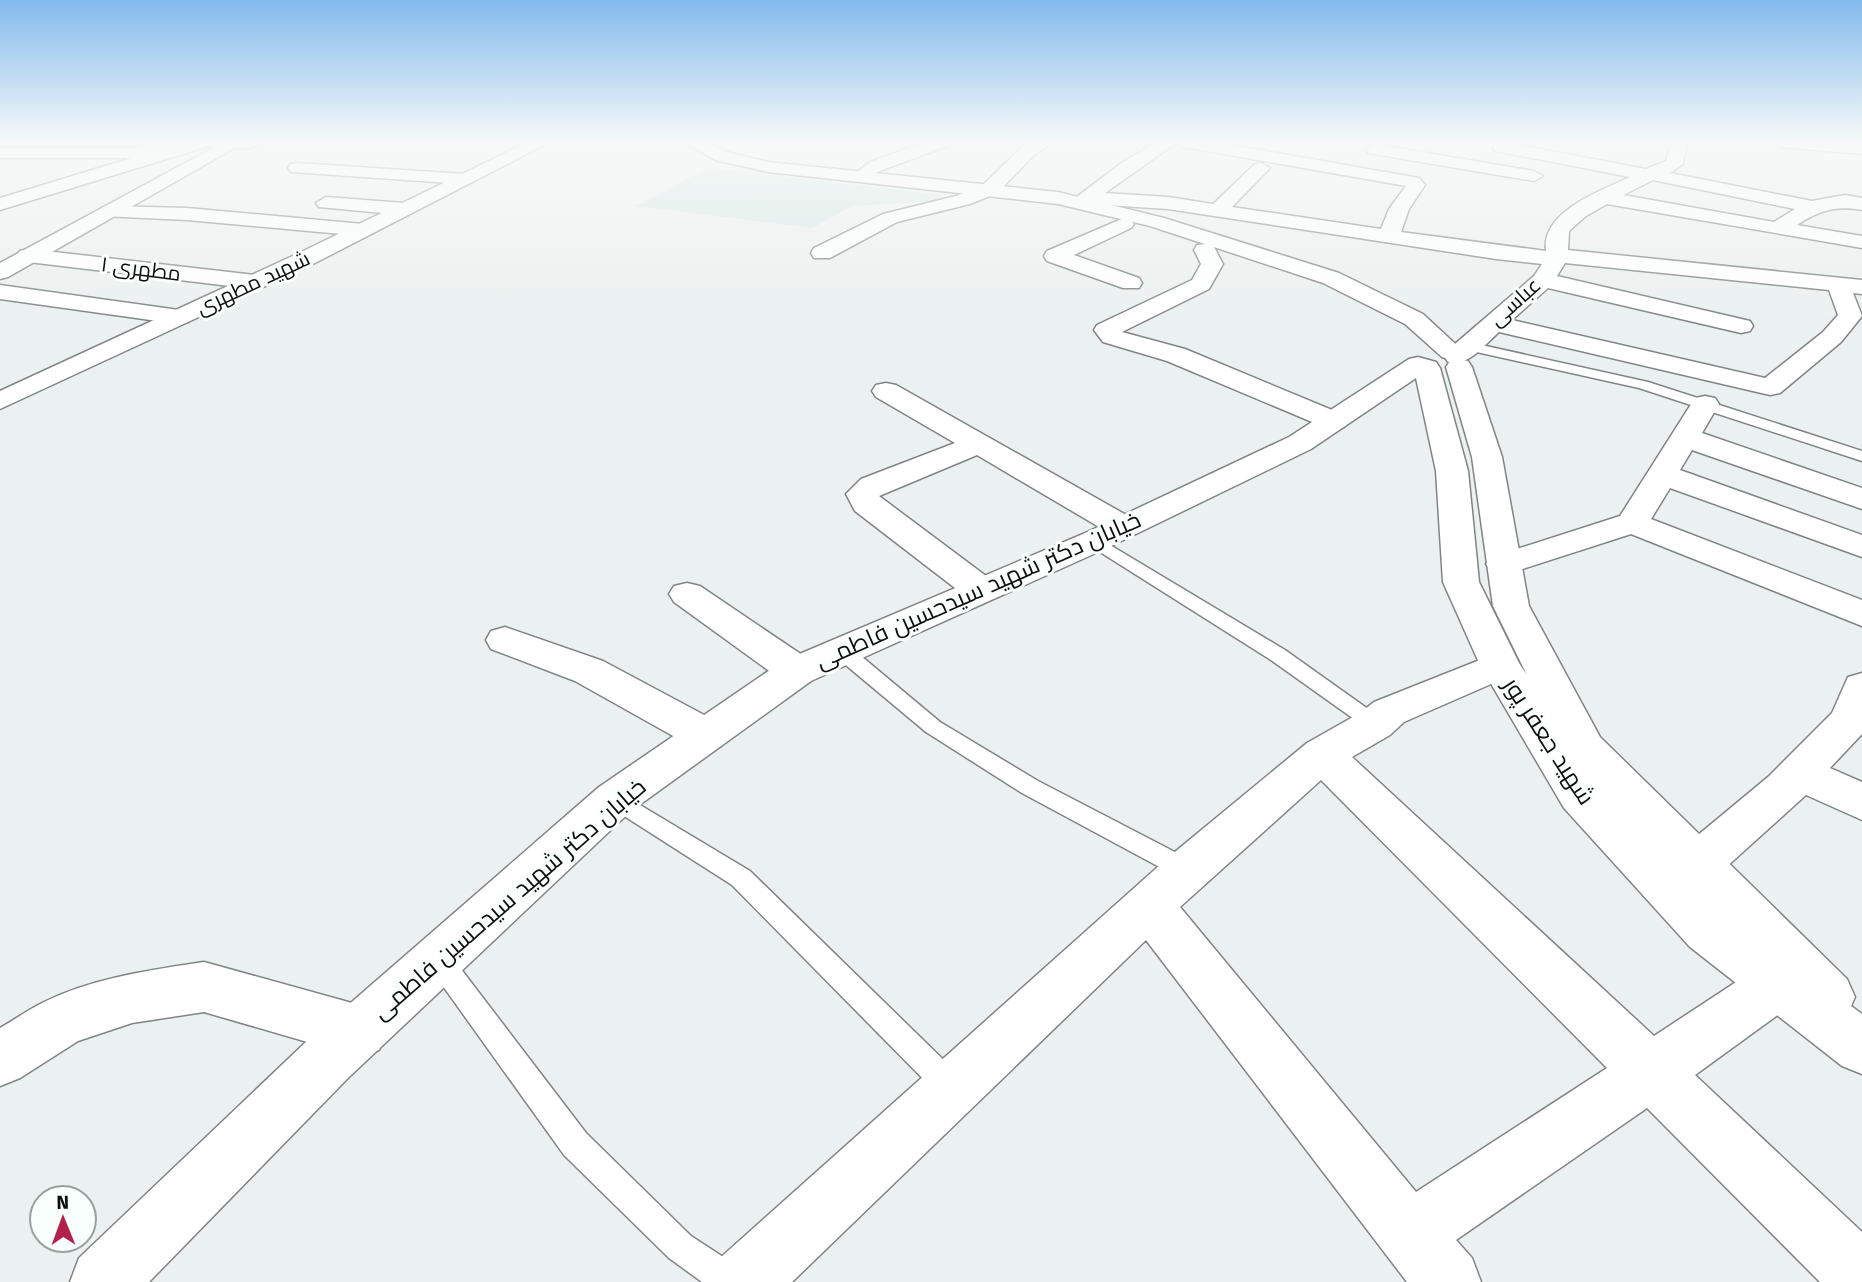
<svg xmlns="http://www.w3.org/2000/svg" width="1862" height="1282" viewBox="0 0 1862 1282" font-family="'Fira Sans',Cairo,sans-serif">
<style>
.built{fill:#d7e7e4}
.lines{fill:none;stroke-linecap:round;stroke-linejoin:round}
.lane-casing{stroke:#808584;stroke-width:3}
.street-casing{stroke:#808584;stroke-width:3}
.secondary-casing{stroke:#808584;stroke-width:3}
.lane{fill:#fff;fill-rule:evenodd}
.street{fill:#fff;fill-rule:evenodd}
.secondary{fill:#fff;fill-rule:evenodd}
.labels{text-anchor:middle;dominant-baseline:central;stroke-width:6;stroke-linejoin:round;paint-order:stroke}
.far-street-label{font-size:21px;fill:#0c0e0d;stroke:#f8fffd}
.street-label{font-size:24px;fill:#0c0e0d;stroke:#f8fffd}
</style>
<rect width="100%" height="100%" fill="#ebf1f0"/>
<path class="built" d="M709 168 942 195 935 201 852 206 812 228 636 206Z"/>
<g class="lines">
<g class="lane-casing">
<path id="lane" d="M1468 342 1648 382 1862 451V461L1639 388 1463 349 1462 346Z
M1095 536 1285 650 1382 719 1386 724 1382 729 1375 732 1368 729 1271 660 1089 545 1086 541Z
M842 645 849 646 940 722 1038 781 1196 863 1199 870 1196 877 1187 880 1178 877 1022 793 926 732 835 656 832 651 835 646Z
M615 790 750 871 960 1076 964 1086 960 1096 950 1100 940 1096 732 885 607 805 604 799 607 793Z
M439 948 448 952 586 1133 691 1236 743 1270 748 1282H702L669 1258 564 1155 430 968 426 960 430 952Z"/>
</g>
<g class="street-casing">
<path id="street" d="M149 142H174L172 146 135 158H0V148H133Z
M262 142C254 150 234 151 227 143Z
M925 142H950L948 146 882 170 861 181 852 176 870 162Z
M1032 142H1053L1034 155 997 193 970 204 897 222 830 258H814L811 253 814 248 883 214 956 196 983 185 1022 147Z
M1157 142H1215L1419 178 1425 185 1409 209 1401 232 1546 251C1541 211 1601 191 1630 177L1495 151 1493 147 1495 143 1503 142 1646 169 1666 161 1671 142H1687L1683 164 1670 173 1812 201 1845 195 1862 198V210C1836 205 1818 211 1797 225L1862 236V248L1607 204 1586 216 1569 231 1568 250 1862 280V294L1853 293 1862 316 1841 342 1780 393 1770 395 1499 332C1484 345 1469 367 1448 362L1444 356 1448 350 1534 276 1542 264 1496 259 1168 209 1092 204 1081 209 1074 207 1071 203 1074 199 1123 162ZM1176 143 1184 147 1406 186 1389 209 1381 229 1232 207 1270 168 1261 163 1255 164 1213 204 1168 197 1105 193ZM1653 180 1795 209 1774 222 1623 195ZM1565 263 1829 290 1838 315 1823 332 1765 378 1512 320 1548 288 1741 333 1750 331 1753 326 1750 321 1557 276Z
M1773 142 1862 144V154L1781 147Z
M1374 144 1534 171 1543 176 1534 181 1368 153 1366 149Z
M297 163 465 174 474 179 465 184 291 172 288 168 291 164Z
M326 197 404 203 414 209 404 215 319 207 316 203Z
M109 206 187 208 363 224 370 226 373 230 370 234 363 236 187 220 102 216 99 212 102 208Z
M1124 218 1131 220 1134 224 1131 228 1074 255 1139 278 1142 283 1139 288H1123L1047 261 1044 256 1047 251Z
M1205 244 1213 245 1223 264 1209 289 1122 332 1185 349 1344 415 1348 421 1344 427 1334 430 1324 427 1167 361 1103 342 1094 330 1097 325 1192 280 1201 264 1194 250 1197 245Z
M28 249 255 275 263 277 266 282 263 287 255 289 20 261 17 256 20 251Z
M0 285 179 310 188 312 191 317 188 322 179 324 0 299Z
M886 383 896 385 1135 520 1140 527 1135 534 1123 537 1111 534 977 455 879 496 994 582 999 590 994 598 981 601 968 598 855 511 846 494 861 479 955 443 876 397 872 391 876 385Z
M1705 396 1715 398 1719 404 1702 433 1862 488V509L1692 450 1680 470 1862 535V557L1670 488 1651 519 1862 600V626L1631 534 1504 575 1492 571 1486 564 1492 557 1620 516 1695 398Z
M687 583 700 586 811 661 817 671 811 681 797 685 783 681 674 602 669 594 674 586Z
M505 627 603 661 721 724 727 735 721 746 706 750 691 746 575 681 491 649 486 640 491 631Z
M1500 652 1514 656 1520 665 1514 674 1404 722 1390 735 1352 757 1654 1036 1759 967 1778 960 1797 967 1805 984 1797 1001 1695 1075 1862 1232V1282H1820L1647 1108 1456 1240 1472 1258 1481 1282H1407L1146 940 792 1282H711L720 1258 1170 856 1307 743 1360 713 1374 702ZM1321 780 1607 1068 1416 1192 1180 907Z
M1862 673V734L1830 768 1862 782V820L1806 795 1714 878 1697 884 1680 878 1673 864 1680 850 1768 777 1832 713 1848 677Z
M204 962 359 1005 379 1012 387 1031 379 1050 359 1057 204 1012 132 1023 78 1041 20 1078 0 1086V1028C14 1020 28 1010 42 1003 92 978 150 970 204 962Z"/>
</g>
<g class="secondary-casing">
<path id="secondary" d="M184 142H211L209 146 0 210V198Z
M224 142H245L8 277 0 279V263Z
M528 142H550L313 264 0 409V391L297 254Z
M684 142H706L727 152 768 162 1058 192 1164 218 1339 273 1423 314 1464 352 1460 357 1451 360 1442 357 1405 324 1323 283 1150 226 1058 204 768 172 715 160Z
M1418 357 1436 362 1440 368 1468 471 1479 582 1519 663 1527 675 1493 606 1472 457 1446 367 1450 361 1459 359 1468 361 1472 367 1502 457 1529 606 1600 737 1847 979 1855 997 1851 1006 1862 1014V1074L1842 1066 1690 947 1564 808 1480 665 1443 582 1436 471 1416 378 1311 449 1107 548 811 681 631 811 348 1078 149 1282H70L79 1258 308 1040 599 787 783 661 1083 534 1289 437 1409 359Z"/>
</g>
<use href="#lane" class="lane"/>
<use href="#street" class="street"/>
<use href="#secondary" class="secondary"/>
</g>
<linearGradient id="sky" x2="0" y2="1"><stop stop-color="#83baee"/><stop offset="0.44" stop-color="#f6f9f8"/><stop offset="1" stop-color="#f6f9f8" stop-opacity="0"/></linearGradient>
<rect width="1862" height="322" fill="url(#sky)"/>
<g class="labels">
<g class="far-street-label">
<text transform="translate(141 269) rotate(7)">مطهری ۱</text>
<text transform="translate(253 283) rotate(-25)">شهید مطهری</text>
<text transform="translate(1515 302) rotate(-42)">عباسی</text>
</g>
<g class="street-label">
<text transform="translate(978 590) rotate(-24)">خیابان دکتر شهید سیدحسین فاطمی</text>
<text transform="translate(1549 741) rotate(57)">شهید جعفر پور</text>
<text transform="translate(509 899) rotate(-41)">خیابان دکتر شهید سیدحسین فاطمی</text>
</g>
</g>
<g transform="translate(63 1219) rotate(359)"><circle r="33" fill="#f8fffd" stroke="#9a9f9d" stroke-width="2"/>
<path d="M0-5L12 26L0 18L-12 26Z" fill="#b2214c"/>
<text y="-10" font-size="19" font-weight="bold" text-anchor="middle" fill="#0c0e0d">N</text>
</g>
</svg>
